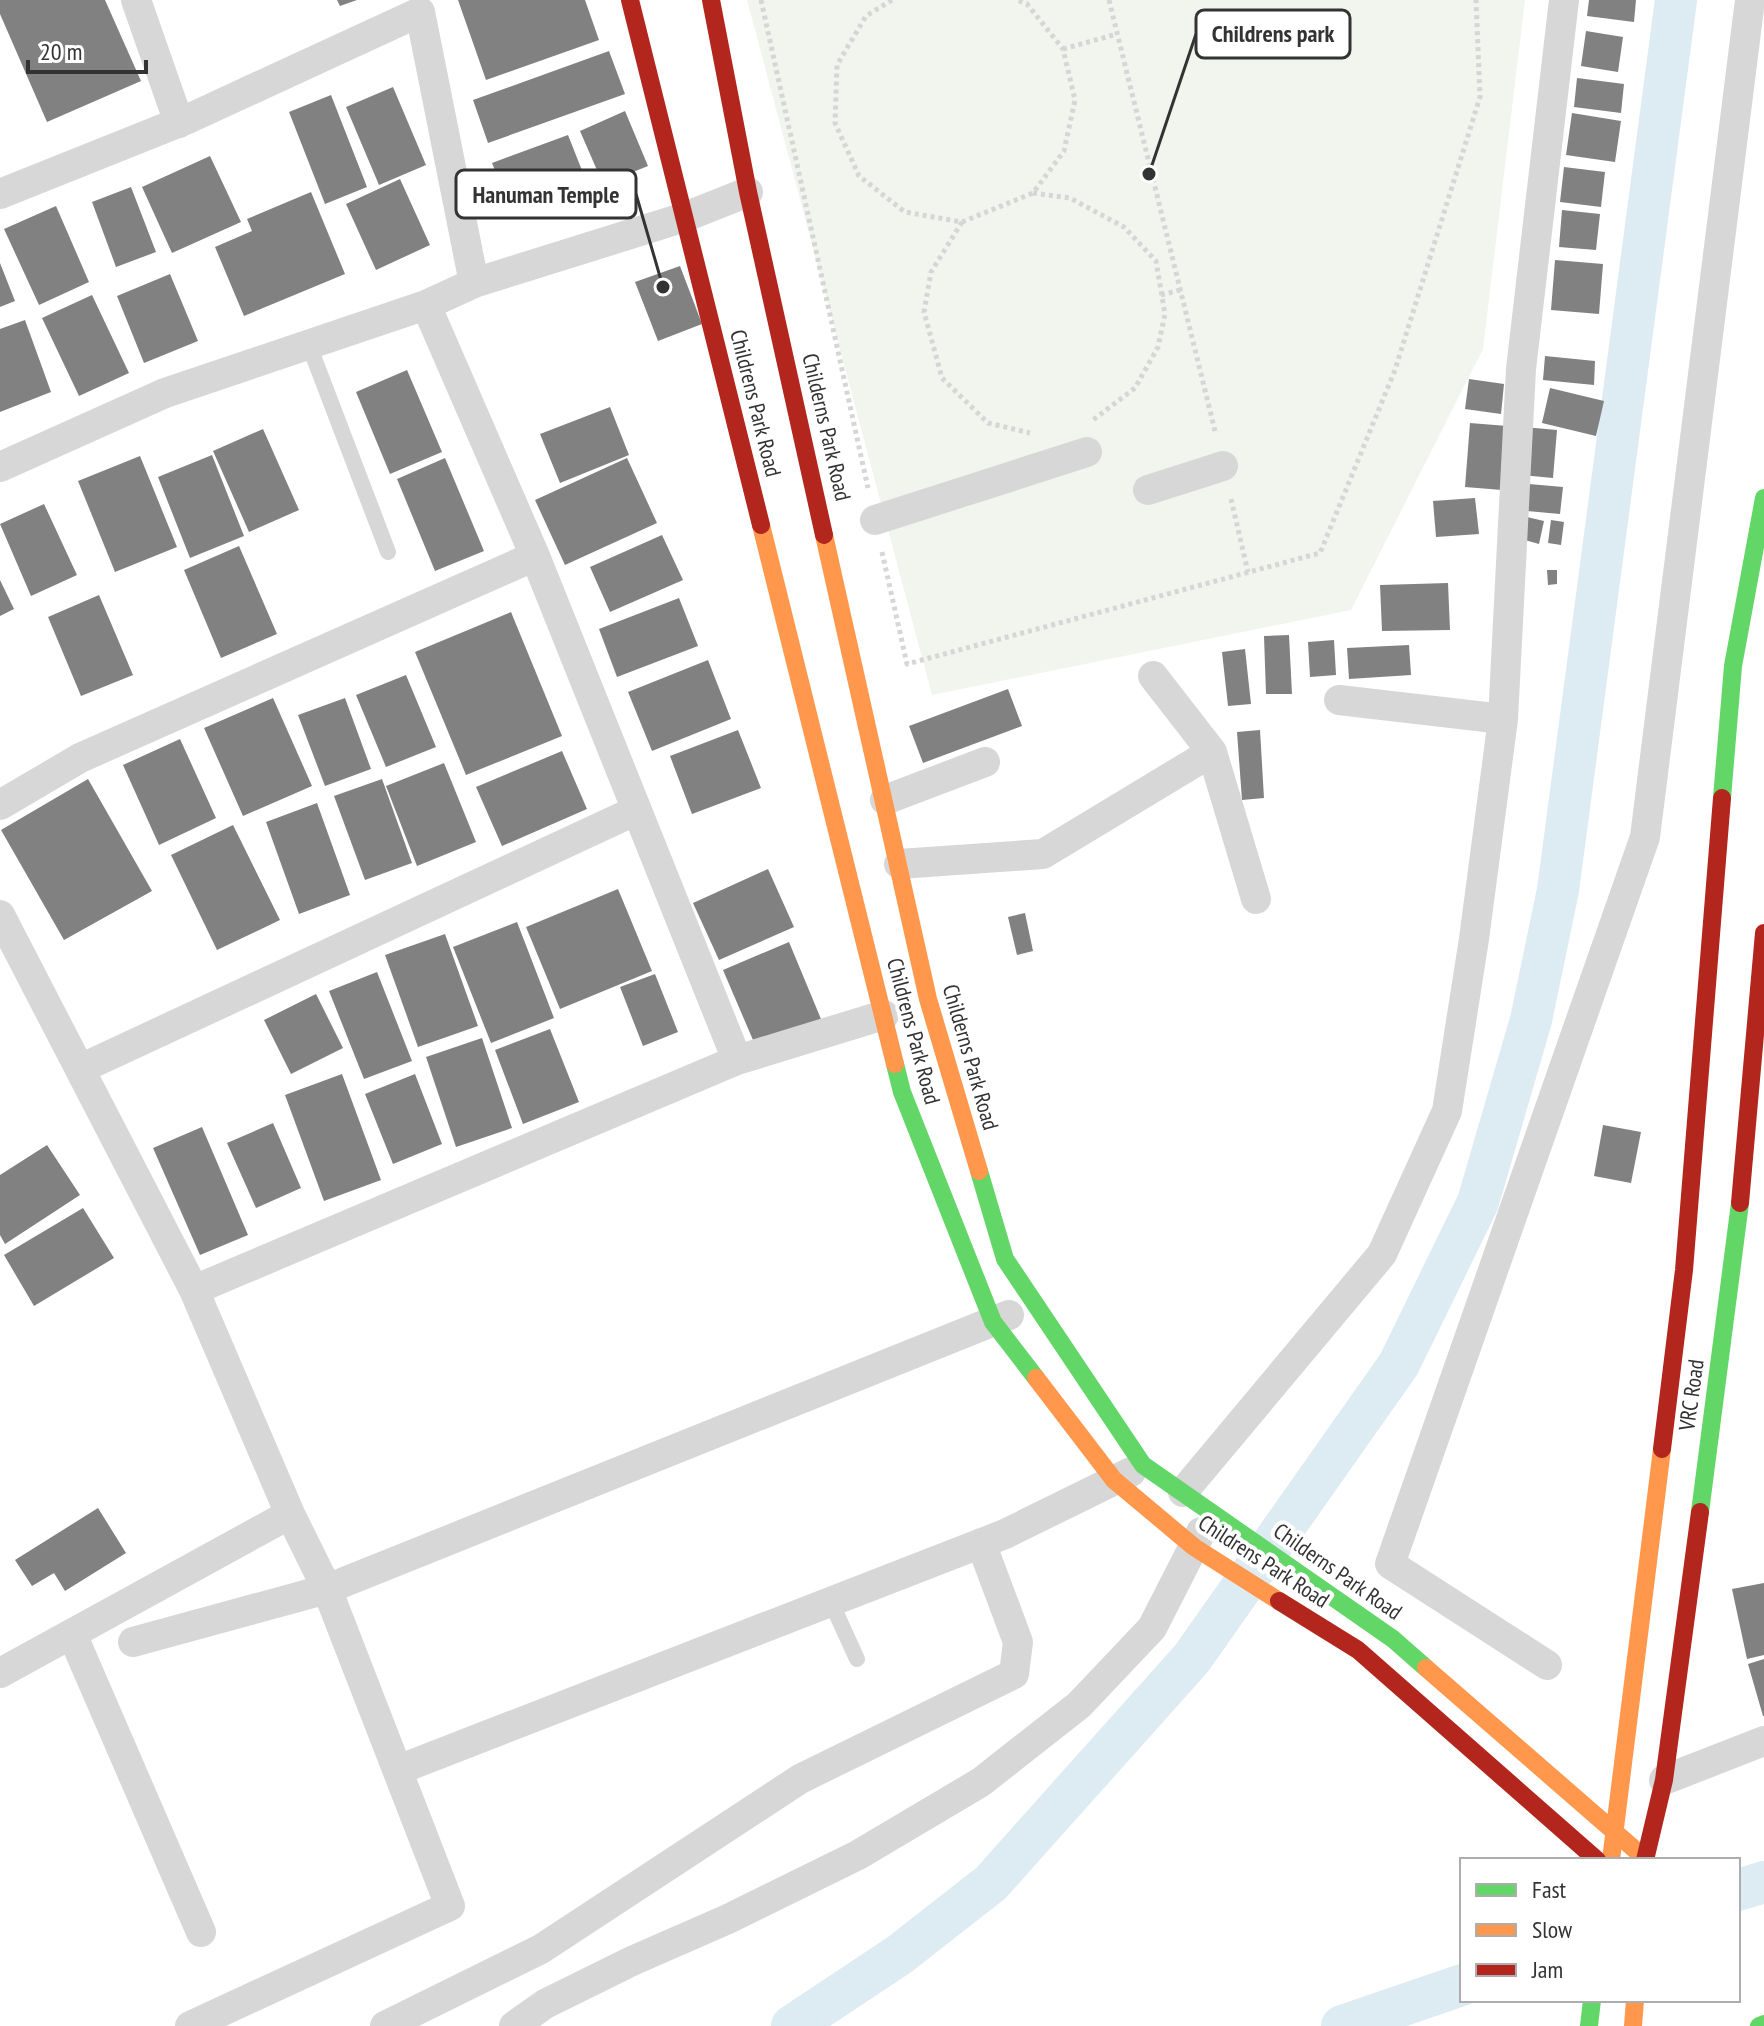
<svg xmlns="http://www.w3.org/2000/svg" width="1764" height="2026" viewBox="0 0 1764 2026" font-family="'PT Sans Narrow',sans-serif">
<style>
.green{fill:#f1f5ed}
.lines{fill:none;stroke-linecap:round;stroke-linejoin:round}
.canal{stroke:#ddebf3;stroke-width:42}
.building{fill:#818181}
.path{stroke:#d6d6d6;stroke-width:5;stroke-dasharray:4 4;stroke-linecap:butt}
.lane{stroke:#d7d7d7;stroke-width:16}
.street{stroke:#d7d7d7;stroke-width:30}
.fast{stroke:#63d668;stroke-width:18}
.slow{stroke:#ff974d;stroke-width:18}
.jam{stroke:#b3261e;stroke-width:18}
.labels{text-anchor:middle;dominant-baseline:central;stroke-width:8;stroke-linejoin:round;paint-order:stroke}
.street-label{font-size:22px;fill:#333;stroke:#fff}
.leader{fill:none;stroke:#333;stroke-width:3}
.callout-dot{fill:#333;stroke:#fff;stroke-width:3}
.callout{fill:#fff;stroke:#333;stroke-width:3}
.callout-label{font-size:24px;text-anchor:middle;font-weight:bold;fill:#333}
</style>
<rect width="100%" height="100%" fill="#fff"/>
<path class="green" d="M747 0H1525L1483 349 1351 610 932 695Z"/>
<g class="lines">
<path class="canal" d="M1738 1890 1764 1882
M792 2026 899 1955 991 1883 1192 1658 1399 1364 1478 1202 1531 1020 1558 890 1676 0
M1342 2026 1462 1985"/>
</g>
<path class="building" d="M0 0H105L141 81 47 122 0 14Z
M337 0H357L340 6Z
M458 0H585L599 40 486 80Z
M1589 0H1636L1634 22 1587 16Z
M1586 31 1623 37 1618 72 1581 66Z
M609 51 625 94 488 143 473 100Z
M1577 78 1624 84 1621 113 1574 107Z
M393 87 426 165 379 185 346 107Z
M331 95 367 187 325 204 289 112Z
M625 111 648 166 603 184 580 131Z
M1572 113 1621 121 1615 162 1566 155Z
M568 135 585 178 510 207 492 163Z
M210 156 241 222 172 253 142 187Z
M1564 167 1605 172 1601 207 1560 202Z
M400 179 430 245 376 270 346 204Z
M131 187 156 252 116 267 92 202Z
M311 192 345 274 244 316 215 247 252 231 247 219Z
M56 206 89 282 39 305 4 229Z
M1562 210 1600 214 1596 250 1559 247Z
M1555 260 1603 264 1599 314 1551 310Z
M0 263 15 301 0 307Z
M680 266 702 324 658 341 635 282Z
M170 274 198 341 144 363 117 296Z
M92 295 129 373 79 396 42 318Z
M25 320 51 392 0 412V329Z
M1545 356 1595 361 1594 385 1543 380Z
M407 370 442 452 390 474 356 392Z
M1469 379 1504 384 1501 414 1465 409Z
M1550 388 1604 401 1596 436 1542 423Z
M610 407 629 455 560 483 540 434Z
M1470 423 1507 426 1502 490 1465 487Z
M1524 427 1557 430 1553 478 1521 475Z
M263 429 299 510 249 532 213 451Z
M212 455 244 536 190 558 158 477Z
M140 456 177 547 115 572 78 481Z
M445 458 484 551 435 571 397 479Z
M627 458 657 523 565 565 535 500Z
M1529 484 1563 487 1560 514 1527 511Z
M1475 498 1479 534 1436 537 1433 501Z
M44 504 77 575 31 596 0 524Z
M1527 517 1544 521 1539 544 1521 539Z
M1551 520 1564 522 1561 545 1548 543Z
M662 535 683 580 610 612 590 567Z
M239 546 277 634 221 658 184 570Z
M1547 570H1557V584L1548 585Z
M0 580 14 609 0 616Z
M1448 583 1450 630 1382 631 1380 585Z
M99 595 133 675 81 696 48 617Z
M679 598 698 646 617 677 599 629Z
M511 612 562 736 466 775 415 652Z
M1289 635 1292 694H1266L1264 636Z
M1334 640 1336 675 1310 677 1308 642Z
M1409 645 1411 675 1349 679 1347 648Z
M1245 649 1251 704 1228 706 1222 652Z
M708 660 731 719 652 751 628 692Z
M406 675 436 747 386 767 356 695Z
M1008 689 1022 726 923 763 909 726Z
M273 698 312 786 243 816 204 728Z
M345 698 371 769 325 786 298 715Z
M738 730 761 788 692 814 670 756Z
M1260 730 1264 798 1242 800 1237 732Z
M180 739 216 818 159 845 123 765Z
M562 751 587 809 502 846 476 787Z
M444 763 476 842 417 866 386 786Z
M88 779 152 891 64 940 1 830Z
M382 779 412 863 365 880 334 796Z
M317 803 350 895 299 914 266 822Z
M233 825 280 920 217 950 171 855Z
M768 869 794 927 719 960 693 903Z
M618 889 652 971 560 1009 526 927Z
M1025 913 1033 951 1017 955 1008 917Z
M517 922 554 1018 491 1043 453 947Z
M445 934 478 1026 418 1047 385 955Z
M789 942 821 1019 756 1047 723 970Z
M377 972 412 1061 364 1079 329 991Z
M655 974 678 1032 643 1046 620 987Z
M316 994 343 1048 291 1074 264 1020Z
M550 1029 579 1102 523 1124 495 1050Z
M482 1038 512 1128 456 1147 426 1057Z
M342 1074 381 1180 324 1201 285 1095Z
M415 1074 442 1144 393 1164 365 1094Z
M273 1123 301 1188 256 1208 227 1143Z
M1603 1125 1641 1132 1631 1183 1594 1176Z
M202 1127 248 1235 200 1255 153 1148Z
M47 1145 80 1195 5 1244 0 1235V1175Z
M83 1208 114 1258 34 1306 4 1255Z
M98 1508 126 1553 65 1591 54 1573 32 1586 15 1560Z
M1764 1583V1655L1747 1659 1732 1589Z
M1764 1659V1716H1763L1748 1664Z"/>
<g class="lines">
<path class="path" d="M761 0 868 488
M892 0 866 16 837 65 835 123 859 176 905 212 962 222 1033 193 1064 151 1075 100 1063 49 1027 4 1017 0
M1109 0 1216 435
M1063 49 1117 34
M1033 193 1070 198 1124 227 1156 261 1165 314 1158 347 1135 388 1093 420
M962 222 931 272 924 312 942 378 988 423 1030 433
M1161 295 1180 290
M1231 499 1248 572
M882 552 907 664 1320 553 1395 370 1480 97 1476 0"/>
<path class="lane" d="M309 345 388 552
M831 1602 857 1659"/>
<path class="street" d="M136 0 179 123
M0 194 190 118 420 12 474 283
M426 305 535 556 737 1060
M0 467 165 393 426 305 474 283 685 217 748 192
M1148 490 1223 466
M875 520 1087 452
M1153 676 1212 752 1256 899
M1339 700 1503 719
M885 800 985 762
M0 805 80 758 535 556
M899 864 1043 854 1212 752
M0 915 194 1290 290 1514 327 1589 450 1906 190 2026
M80 1069 637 810
M194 1290 737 1060 884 1015
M1183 1492 1382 1254 1447 1111 1474 939 1503 719 1521 369 1564 0
M72 1634 201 1932
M133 1642 327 1589 1009 1315
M1547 1665 1390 1564 1645 837 1750 0
M0 1673 290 1514
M398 1770 1005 1534 1131 1472
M1664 1780 1764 1741
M385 2026 541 1949 800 1779 1014 1674 1018 1642 981 1543
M514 2026 545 2004 632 1961 728 1919 858 1855 981 1782 1079 1705 1152 1628 1201 1532"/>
<path class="fast" d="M1722 798 1733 666 1764 498
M895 1064 902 1092 993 1322 1036 1378
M979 1171 1005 1259 1143 1465 1393 1639 1426 1668
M1700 1512 1740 1203
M1589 2026 1592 2000
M1759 2026 1764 2024"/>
<path class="slow" d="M761 525 895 1064
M824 535 928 999 979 1171
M1036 1378 1114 1480 1194 1547 1279 1601
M1426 1668 1640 1854
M1611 1860 1662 1449
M1633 2026 1635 2000"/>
<path class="jam" d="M630 0 761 525
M711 0 748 192 824 535
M1740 1203 1764 933
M1662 1449 1684 1270 1722 798
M1279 1601 1358 1650 1597 1860
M1645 1860 1664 1780 1700 1512"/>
</g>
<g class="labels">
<g class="street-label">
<text transform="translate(756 403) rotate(76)">Childrens Park Road</text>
<text transform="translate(827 427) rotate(77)">Childerns Park Road</text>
<text transform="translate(914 1031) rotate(75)">Childrens Park Road</text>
<text transform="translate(971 1057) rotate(74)">Childerns Park Road</text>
<text transform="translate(1691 1395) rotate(-82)">VRC Road</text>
<text transform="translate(1264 1561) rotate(33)">Childrens Park Road</text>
<text transform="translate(1338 1571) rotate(35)">Childerns Park Road</text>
</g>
</g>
<path class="leader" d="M1149 174L1196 34M663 287L636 194"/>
<g class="callout-dot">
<circle cx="1149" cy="174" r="8"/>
<circle cx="663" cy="287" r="8"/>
</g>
<g class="callout">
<rect x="1196" y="10" width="154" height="48" rx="8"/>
<rect x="456" y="170" width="180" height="48" rx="8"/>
</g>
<g class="callout-label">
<text x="1273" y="42">Childrens park</text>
<text x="546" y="203">Hanuman Temple</text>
</g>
<rect x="1460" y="1858" width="280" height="144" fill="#ffffff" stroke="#adadad" stroke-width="2"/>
<rect x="1476" y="1884" width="40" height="12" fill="#63d668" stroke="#adadad" stroke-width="2"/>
<text x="1532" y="1898" font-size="24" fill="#333333">Fast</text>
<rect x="1476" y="1924" width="40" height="12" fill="#ff974d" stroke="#adadad" stroke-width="2"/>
<text x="1532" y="1938" font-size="24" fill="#333333">Slow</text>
<rect x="1476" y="1964" width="40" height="12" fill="#b3261e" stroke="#adadad" stroke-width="2"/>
<text x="1532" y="1978" font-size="24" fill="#333333">Jam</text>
<path d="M28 60v12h118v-12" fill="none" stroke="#333333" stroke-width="4"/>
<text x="40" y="60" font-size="24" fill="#333333" stroke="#ffffff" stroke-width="6" paint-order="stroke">20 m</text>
</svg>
